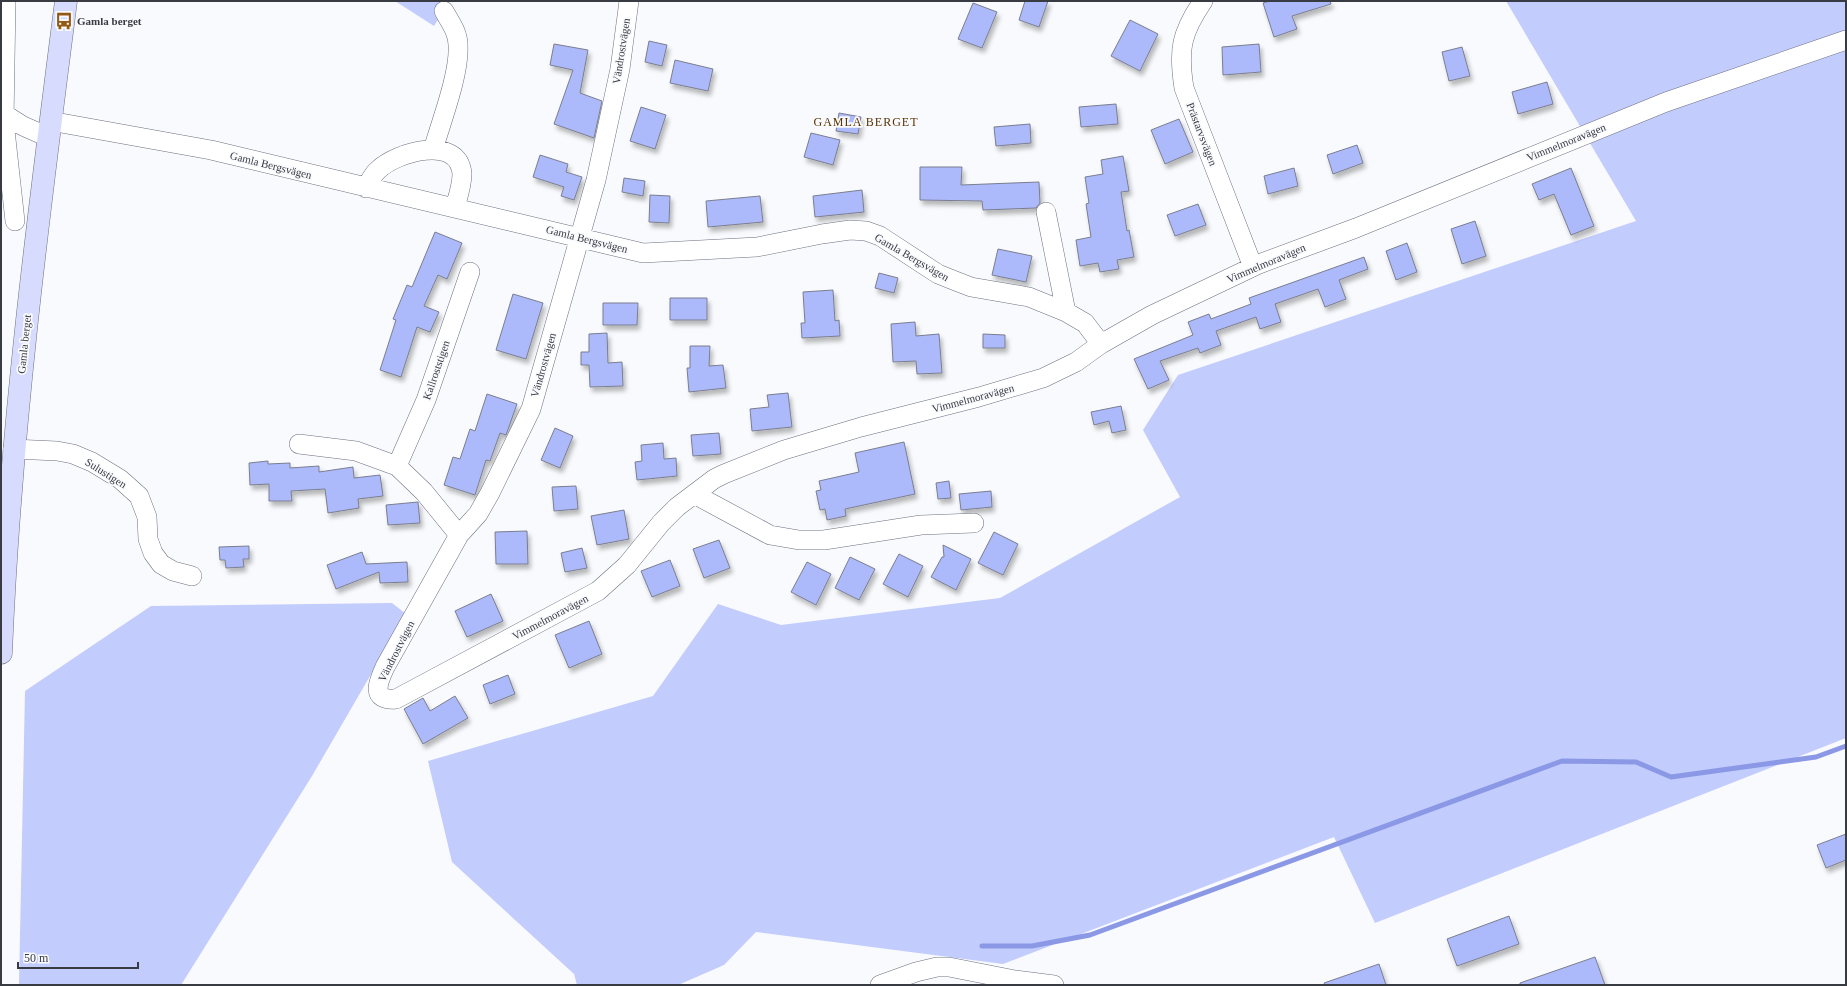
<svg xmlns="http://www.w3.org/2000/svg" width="1847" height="986" viewBox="0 0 1847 986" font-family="'Times New Roman',serif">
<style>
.green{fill:#c2ccfd}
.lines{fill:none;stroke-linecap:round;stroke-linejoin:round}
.stream{stroke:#8a98e6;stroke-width:5}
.building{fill:#acb9fa;stroke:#7a7e8f;filter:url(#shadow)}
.minor-casing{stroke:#6c7080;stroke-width:20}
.secondary-casing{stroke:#6c7080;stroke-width:23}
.minor{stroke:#fff;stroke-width:19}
.secondary{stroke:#d7dcfe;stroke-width:22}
.labels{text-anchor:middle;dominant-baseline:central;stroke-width:3.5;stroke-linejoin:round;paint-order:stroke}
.poi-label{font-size:11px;font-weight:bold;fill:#393b42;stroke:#f9fafd;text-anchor:start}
.street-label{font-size:11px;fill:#393b42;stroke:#f9fafd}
.neighbourhood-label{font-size:12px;letter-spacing:1px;fill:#5a3301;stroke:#f9fafd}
</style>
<defs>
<filter id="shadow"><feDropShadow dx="2.5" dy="4.5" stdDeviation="2" flood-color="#0004"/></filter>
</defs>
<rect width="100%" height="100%" fill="#f9fafd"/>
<path class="green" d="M395 1H450L434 26Z
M1506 1H1846V738L1375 923 1334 837 1003 964 756 932 724 965 678 985H577L574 974 452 862 428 761 653 696 718 604 781 625 1000 598 1180 497 1143 430 1178 375 1636 221Z
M392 603 406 614 312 776 181 985H19L25 691 151 606Z"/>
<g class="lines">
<path class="stream" d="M982 946H1032L1090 935 1562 761 1636 762 1671 777 1816 757 1846 746"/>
</g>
<path class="building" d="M1025 1H1048L1039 27 1019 20Z
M1270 1H1330L1331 4 1292 16 1297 29 1274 37 1263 3Z
M973 3 997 12 982 48 958 39Z
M1130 20 1158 34 1140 71 1111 56Z
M649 41 667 45 662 66 645 62Z
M554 44 588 50 580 93 602 101 594 138 554 124 573 70 550 65Z
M1259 44 1261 72 1223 75 1222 47Z
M1462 47 1470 76 1449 81 1442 52Z
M675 60 713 69 708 91 670 83Z
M1547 82 1553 104 1518 114 1512 92Z
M1116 104 1118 124 1081 127 1079 107Z
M641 107 666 115 655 149 630 141Z
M839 113 861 117 858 134 836 131Z
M1179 119 1193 152 1165 164 1151 130Z
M1030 124 1031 143 996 146 994 127Z
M811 133 840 140 833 165 804 157Z
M1357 145 1363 163 1333 174 1327 155Z
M540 155 568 164 566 172 582 177 574 200 561 196 564 187 533 177Z
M1123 156 1129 191 1121 192 1127 231 1129 230 1134 257 1117 260 1119 269 1100 272 1098 263 1080 266 1076 240 1091 237 1086 204 1089 203 1085 177 1103 174 1101 160Z
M920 167H962L961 185 1039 182 1040 203 1036 208 983 210 982 201 920 200Z
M1294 168 1298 186 1268 194 1264 176Z
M1571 168 1594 226 1571 235 1554 194 1539 200 1532 184Z
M624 178 645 181 643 196 622 192Z
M862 190 864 212 815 217 813 196Z
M650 195 670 196 669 223 649 222Z
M760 196 763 222 708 227 706 201Z
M1198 204 1206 225 1175 236 1167 215Z
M1475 221 1486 256 1462 264 1451 229Z
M435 232 462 243 447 279 438 275 424 306 439 312 430 332 417 327 401 377 380 370 396 320 393 319 407 285 412 287Z
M1407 243 1417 272 1396 280 1386 251Z
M998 249 1032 256 1026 282 992 275Z
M1364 257 1368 269 1339 280 1346 299 1325 307 1318 289 1275 304 1281 322 1260 329 1256 317 1216 331 1221 345 1200 353 1198 348 1160 361 1169 380 1148 389 1134 359 1193 335 1188 322 1209 314 1211 319 1251 304 1249 298Z
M879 273 898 278 894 293 875 288Z
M833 290 835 321 839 320 840 336 802 338 801 323H805L803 292Z
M513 294 543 303 526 359 496 350Z
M670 298H707V320H670Z
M603 303H638L637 325H603Z
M915 322 916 336 939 334 942 373 917 374 916 361 893 362 891 324Z
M607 333 608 363 622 362 623 386 590 387 589 365H581V352H589V334Z
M983 334 1005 335V348H983Z
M690 346H710L709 366 723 365 726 388 689 392 687 368H690Z
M788 393 792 427 752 431 750 409 769 407 767 395Z
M487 394 517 404 506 435 500 433 490 461 486 460 475 495 444 485 453 457 460 459 470 429 475 431Z
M1121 406 1126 430 1112 433 1109 421 1094 425 1091 412Z
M555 428 573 436 560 468 541 460Z
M719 433 721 454 693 456 691 435Z
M904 442 915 494 845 509 846 516 827 520 825 509 820 510 816 491 821 490 819 481 859 472 855 453Z
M663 443 664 459 676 458 677 476 637 480 635 462 642 461 641 445Z
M268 461V464L290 463V468L319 466V472L353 467 354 478 380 475 383 496 358 499 359 508 328 513 325 489 291 491 292 501H269V484L250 485 249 463Z
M949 481 951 498 938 499 936 483Z
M576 486 578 509 554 511 552 487Z
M991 491 992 507 961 510 959 494Z
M418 502 420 523 388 525 386 505Z
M624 510 629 539 597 545 591 516Z
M527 531 528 564H496L495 532Z
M994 532 1018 544 1003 575 978 563Z
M719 540 730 568 704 578 693 549Z
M943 545 971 559 956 590 931 577 942 557H944Z
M249 546V559H243L244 567 226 568 225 560H220L219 547Z
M582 548 587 568 565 572 561 553Z
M362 552 366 564 407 562 408 582 380 583 379 572 336 589 327 565Z
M899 554 923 566 908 597 883 584Z
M850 557 875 569 859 600 835 588Z
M670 560 680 586 652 597 641 571Z
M807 562 831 574 816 605 791 592Z
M491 594 503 621 467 637 455 611Z
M589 621 602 654 569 668 555 635Z
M508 675 515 694 490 704 483 685Z
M455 696 468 718 423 744 404 709 423 698 430 711Z
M1846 834V860L1826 868 1817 845Z
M1509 916 1519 944 1457 966 1447 939Z
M1595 957 1605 985H1520V983Z
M1379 964 1386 985H1325L1324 983Z"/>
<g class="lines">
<g class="minor-casing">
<path id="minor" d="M6 1 4 121 15 221
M629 1 620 69 596 180 531 409 490 493 478 514 459 535 385 667C378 682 370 701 396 699L598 591 627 565 661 523 677 507 714 479 724 474 784 450 861 427 979 397 1043 378 1076 362 1101 344 1152 315 1259 264 1356 228 1666 102 1846 40
M1203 1C1181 33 1178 50 1184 88L1253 267
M4 114 23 126 48 137
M50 121 211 150 643 253 757 247 822 234 850 230 866 231 880 236 938 274 953 280 971 287 1029 297 1066 312 1085 323 1101 344
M433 150C441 122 460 73 458 45 458 32 450 22 444 11
M366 188C369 182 373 174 378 170 396 152 459 134 462 174 462 185 458 197 455 207
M1046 212 1066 312
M299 444 356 451 397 466 424 492 459 535
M13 449 57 451 73 454 92 462 120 479 139 496 147 517 148 539 153 553 161 564 173 571 192 576
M397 466 426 400 470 272
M694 494 770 535 799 540H824L921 525 974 523
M880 985 916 972 937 967H949L1015 980 1054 985"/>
</g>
<g class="secondary-casing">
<path id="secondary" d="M1 653C10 434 38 218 66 1"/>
</g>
<use href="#minor" class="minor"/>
<use href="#secondary" class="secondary"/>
</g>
<defs>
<g id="bus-bare" transform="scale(1.38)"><path d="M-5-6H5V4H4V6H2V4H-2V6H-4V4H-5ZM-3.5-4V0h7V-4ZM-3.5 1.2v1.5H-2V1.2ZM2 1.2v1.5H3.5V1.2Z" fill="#925913" stroke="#f9fafd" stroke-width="2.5" paint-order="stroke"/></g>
</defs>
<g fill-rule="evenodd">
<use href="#bus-bare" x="64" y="21"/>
</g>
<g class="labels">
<g class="poi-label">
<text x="77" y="21">Gamla berget</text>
</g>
<g class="street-label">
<text transform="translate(621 51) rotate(-81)">Vändrostvägen</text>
<text transform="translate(1202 134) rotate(69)">Prästarvsvägen</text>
<text transform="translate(1566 142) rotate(-22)">Vimmelmoravägen</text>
<text transform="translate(271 165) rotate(14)">Gamla Bergsvägen</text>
<text transform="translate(587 239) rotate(14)">Gamla Bergsvägen</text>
<text transform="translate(912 257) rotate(30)">Gamla Bergsvägen</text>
<text transform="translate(1266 263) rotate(-23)">Vimmelmoravägen</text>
<text transform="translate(24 344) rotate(-84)">Gamla berget</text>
<text transform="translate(543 365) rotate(-74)">Vändrostvägen</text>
<text transform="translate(436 370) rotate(-71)">Kallroststigen</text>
<text transform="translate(973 398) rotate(-15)">Vimmelmoravägen</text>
<text transform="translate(106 473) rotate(32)">Sulustigen</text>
<text transform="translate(550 617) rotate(-28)">Vimmelmoravägen</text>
<text transform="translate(396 651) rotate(-63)">Vändrostvägen</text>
</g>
<g class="neighbourhood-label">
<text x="866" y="122">GAMLA BERGET</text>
</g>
</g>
<rect width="1847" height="986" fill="none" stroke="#393b42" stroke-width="4"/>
<path d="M18 962v6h120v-6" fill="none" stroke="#393b42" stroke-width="2"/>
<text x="24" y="962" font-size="12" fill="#393b42" stroke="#f9fafd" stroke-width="3" paint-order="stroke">50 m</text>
</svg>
